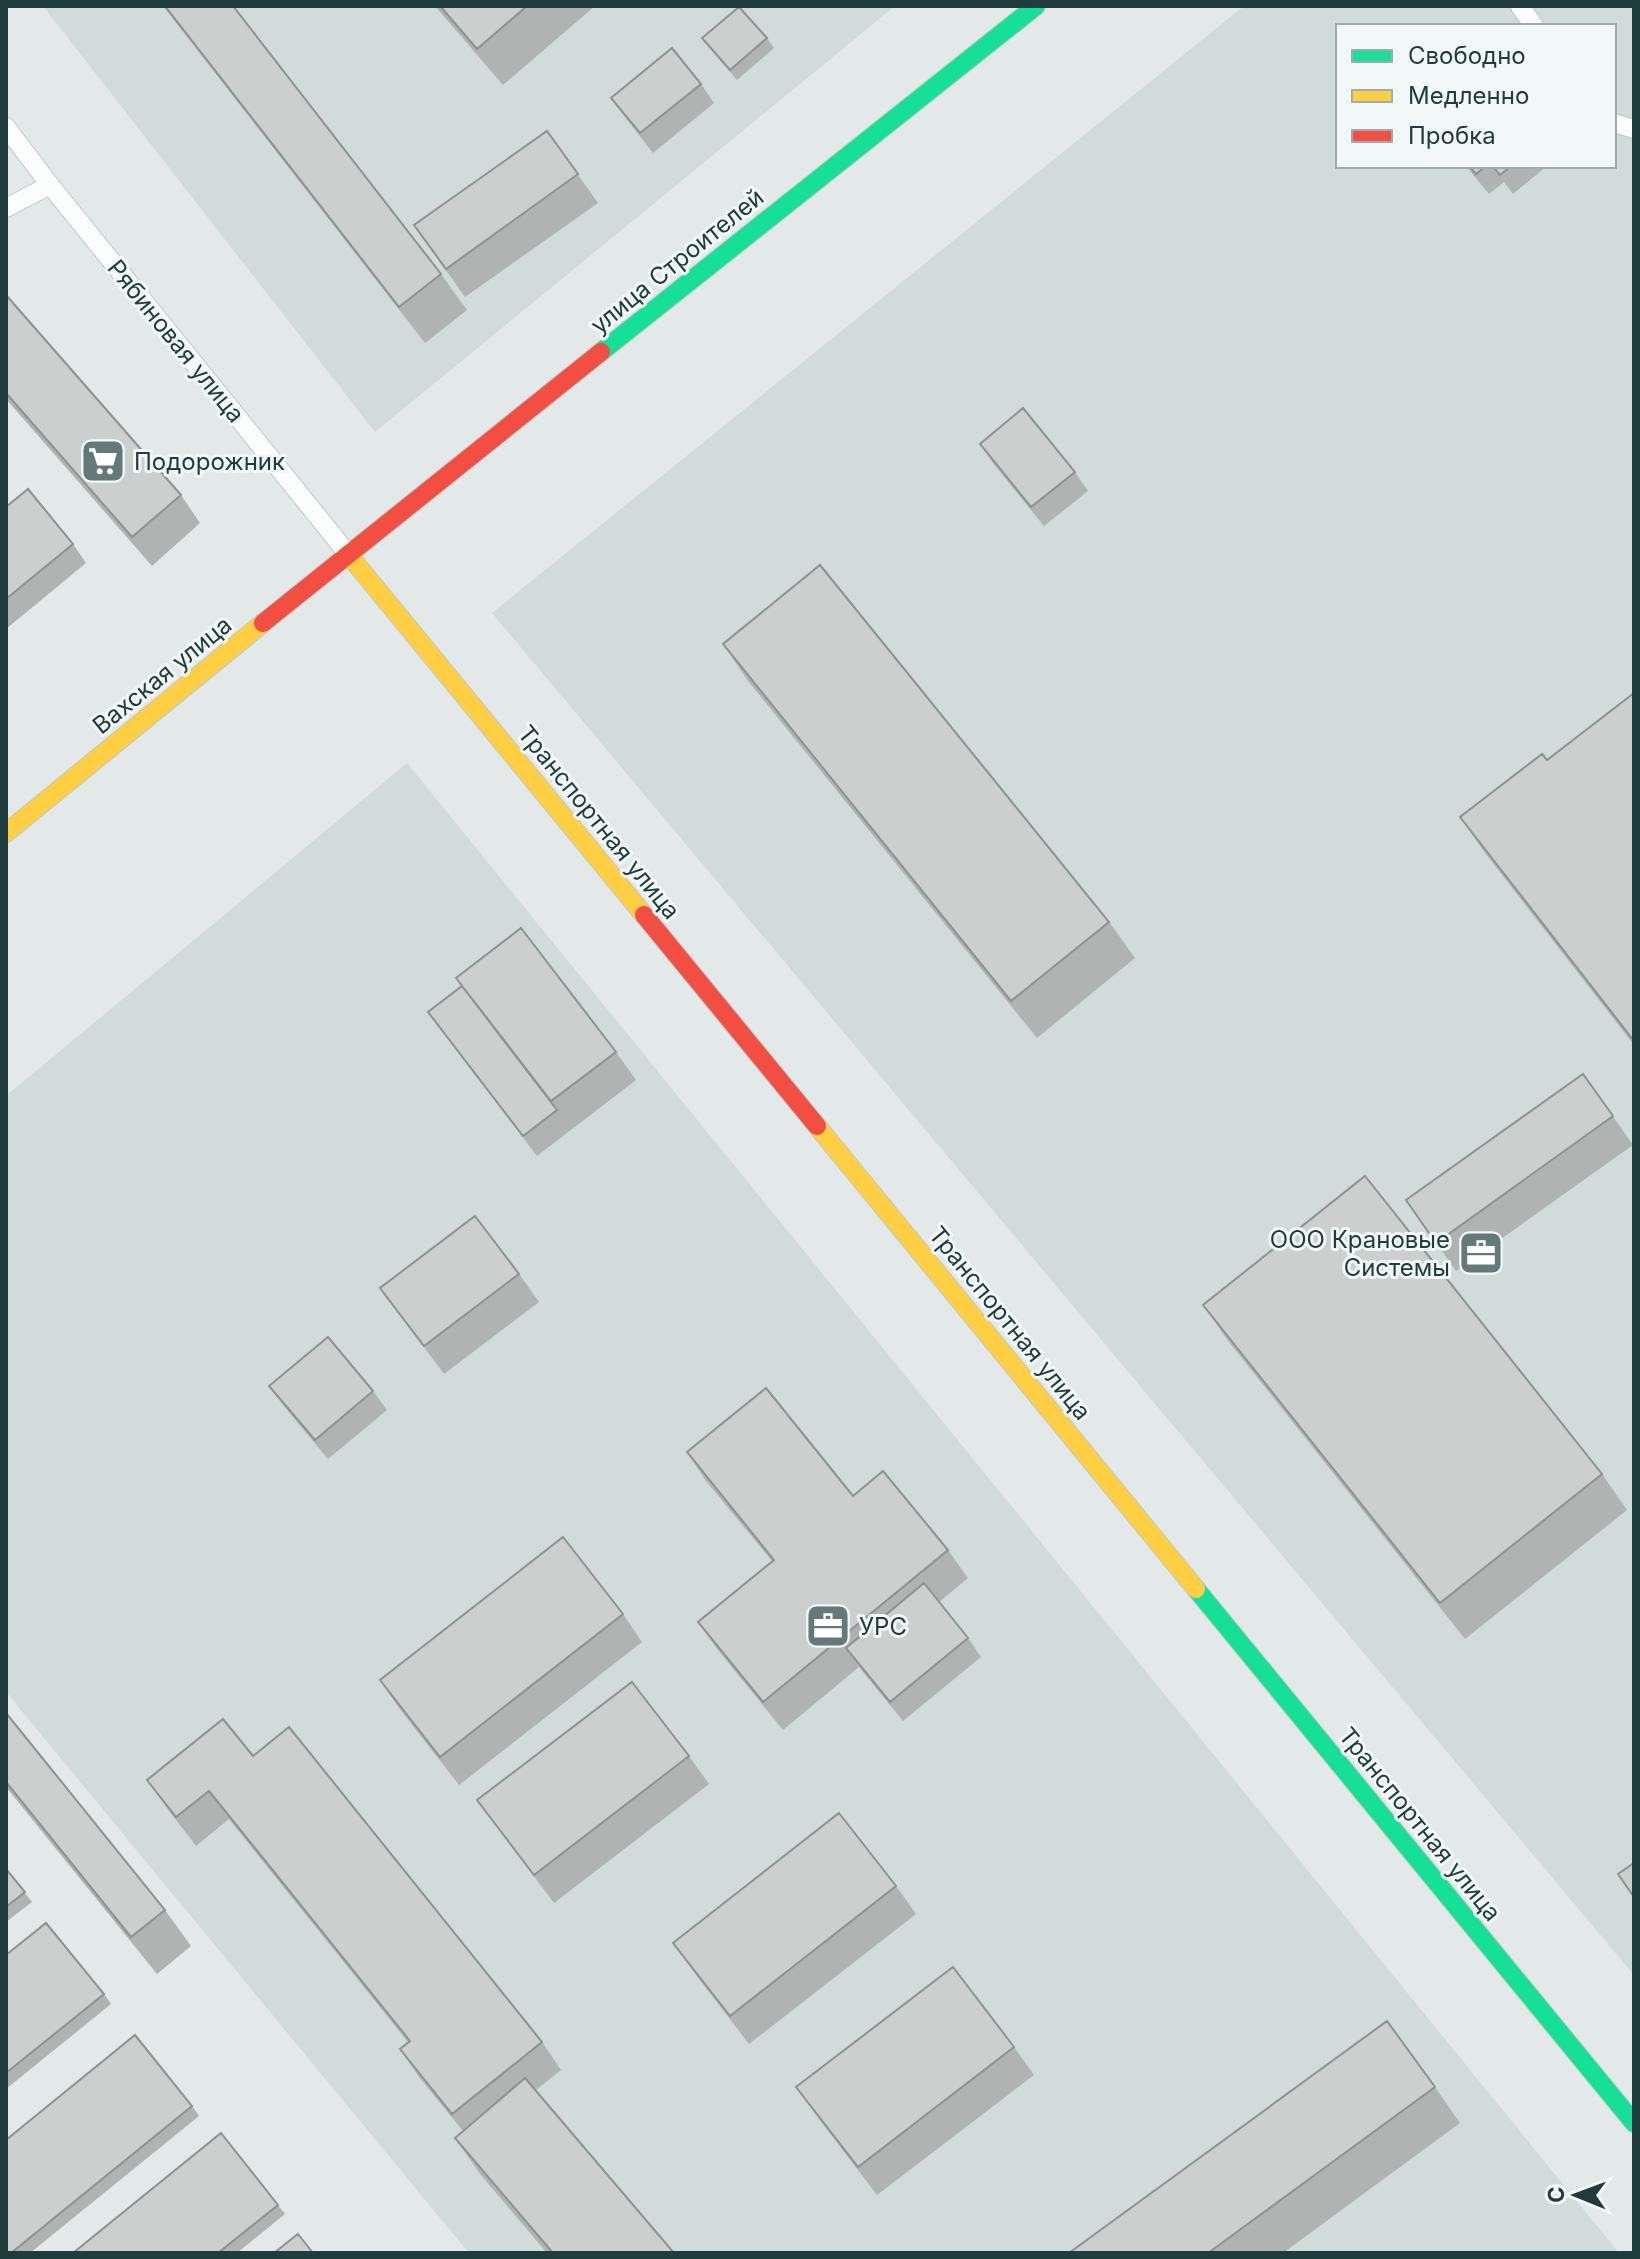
<svg xmlns="http://www.w3.org/2000/svg" width="1640" height="2259" viewBox="0 0 1640 2259" font-family="Inter,sans-serif">
<style>
.built{fill:#d1dbd9;fill-rule:evenodd}
.lines{fill:none;stroke-linecap:round;stroke-linejoin:round}
.lane-casing{stroke:#c0c6c5;stroke-width:20}
.fast-casing{stroke:#bec7c6;stroke-width:20}
.slow-casing{stroke:#bec7c6;stroke-width:20}
.jam-casing{stroke:#bec7c6;stroke-width:20}
.lane{stroke:#fbfcfc;stroke-width:18}
.fast{stroke:#16e098;stroke-width:18}
.slow{stroke:#ffcf43;stroke-width:18}
.jam{stroke:#f24e42;stroke-width:18}
.wall{fill:#afb3b2}
.building{fill:#cbd0cf;stroke:#8e9291;stroke-width:2}
.labels{text-anchor:middle;dominant-baseline:central;stroke-width:6;stroke-linejoin:round;paint-order:stroke}
.street-label{font-size:24px;fill:#203d3d;stroke:#f1f8f7}
.poi-label{font-size:24px;fill:#203d3d;stroke:#f1f8f7;text-anchor:start}
</style>
<rect width="100%" height="100%" fill="#e3e9e8"/>
<path class="built" d="M43 6H895L375 432Z
M1244 6H1634V1975L492 613ZM1338 26H1614V166H1338Z
M407 763 1619 2253H469L6 1692V1096Z"/>
<g class="lines">
<g class="lane-casing">
<path id="lane" d="M1520 6 1534 26
M1614 123 1634 129
M6 127 50 185 348 554
M6 208 50 185"/>
</g>
<g class="fast-casing">
<path id="fast" d="M601 352 1036 6
M1196 1589 1634 2123"/>
</g>
<g class="slow-casing">
<path id="slow" d="M348 554 644 915
M6 833 263 623
M817 1126 1196 1589"/>
</g>
<g class="jam-casing">
<path id="jam" d="M263 623 601 352
M644 915 817 1126"/>
</g>
<use href="#lane" class="lane"/>
<use href="#fast" class="fast"/>
<use href="#slow" class="slow"/>
<use href="#jam" class="jam"/>
</g>
<path class="wall" d="M163 6H233L441 274 467 310 425 343Z
M435 6H595L503 85Z
M702 38H767L774 48 737 80Z
M701 84 714 103 653 153 625 117 611 98Z
M547 131 598 203 465 297 414 225Z
M1466 166H1547L1513 194 1504 182 1489 194Z
M6 295 181 495 200 523 152 566 6 399Z
M980 444 1075 472 1088 491 1044 526 993 463Z
M6 507 73 544 86 563 6 629Z
M723 644 1109 922 1135 958 1037 1038 748 681Z
M1634 693V1045L1485 853 1460 817 1547 760Z
M428 1012 616 1052 636 1080 537 1156Z
M1583 1074 1633 1145 1456 1271 1406 1200Z
M519 1274 539 1302 444 1374 380 1288Z
M1203 1305 1602 1474 1627 1510 1465 1639 1229 1342Z
M269 1386 373 1391 387 1410 328 1459 283 1405Z
M687 1452 853 1496 948 1550 968 1578 939 1602 968 1638 981 1657 903 1721 859 1667 783 1730 718 1650 698 1622 772 1561 706 1481Z
M623 1614 642 1642 459 1785 399 1708 380 1680Z
M6 1713 165 1910 191 1946 157 1974 6 1787Z
M253 1756 542 2042 561 2070 536 2090 674 2253H547L480 2174 455 2138 463 2131 419 2077 400 2049 408 2042 229 1819 196 1846 167 1808 147 1780Z
M689 1756 709 1784 554 1903 477 1800Z
M6 1869 32 1902 6 1922Z
M896 1886 916 1914 749 2044 693 1971 673 1943Z
M6 1955 104 1994 111 2004 6 2089Z
M1014 2047 1034 2075 877 2195 816 2115 796 2087Z
M1435 2087 1460 2123 1283 2253H1069Z
M192 2106 199 2116 30 2253H6Z
M278 2205 285 2214 237 2253H73Z"/>
<path class="building" d="M165 6H233L441 274 399 307Z
M440 6H527L477 49Z
M739 7 767 38 730 70 702 38Z
M672 48 701 84 640 133 611 98Z
M547 131 578 174 446 269 414 225Z
M1469 166H1486L1476 174Z
M1493 166H1511L1500 175Z
M6 295 181 495 132 537 6 393Z
M1023 408 1075 472 1031 507 980 444Z
M28 489 73 544 6 599V507Z
M820 565 1109 922 1011 1001 723 644Z
M1634 693V1041L1460 817 1542 754 1547 760Z
M521 928 616 1052 551 1101 456 978Z
M462 986 557 1110 523 1136 428 1012Z
M1583 1074 1613 1116 1436 1243 1406 1200Z
M1365 1176 1602 1474 1440 1603 1203 1305Z
M475 1216 519 1274 424 1346 380 1288Z
M328 1337 373 1391 315 1440 269 1386Z
M766 1388 853 1496 883 1471 948 1550 763 1702 698 1622 774 1560 687 1452Z
M563 1537 623 1614 440 1757 380 1680Z
M924 1583 968 1638 890 1702 846 1648Z
M632 1682 689 1756 534 1875 477 1800Z
M6 1713 165 1910 131 1937 6 1782Z
M223 1719 253 1756 289 1727 542 2042 452 2114 400 2049 410 2041 209 1791 176 1817 147 1780Z
M839 1813 896 1886 730 2016 673 1943Z
M1634 1863V1897L1618 1874Z
M6 1869 25 1892 6 1907Z
M46 1923 104 1994 6 2073V1955Z
M953 1967 1014 2047 858 2167 796 2087Z
M1387 2021 1435 2087 1208 2253H1069Z
M135 2035 192 2106 11 2253H6V2140Z
M525 2078 674 2253H553L455 2138Z
M221 2133 278 2205 218 2253H73Z
M298 2234 313 2253H274Z"/>
<defs>
<g id="supermarket-square" transform="scale(2.3)"><rect x="-9" y="-9" width="18" height="18" rx="4" fill="#647979" stroke="#f1f8f7"/><path d="M-6-5.5h2.5l.6 2H6L4.5 2H-2.5L-4.4-4H-6ZM-1.5 3.2a1.3 1.3 0 1 0 .1 0ZM3 3.2a1.3 1.3 0 1 0 .1 0Z" fill="#fff"/></g>
<g id="office-square" transform="scale(2.3)"><rect x="-9" y="-9" width="18" height="18" rx="4" fill="#647979" stroke="#f1f8f7"/><path d="M-6-3h4V-5.5h4V-3h4V5H-6ZM-1-4.5V-3h2v-1.5ZM-6 0V1H6V0Z" fill="#fff"/></g>
</defs>
<g fill-rule="evenodd">
<use href="#supermarket-square" x="103" y="461"/>
<use href="#office-square" x="1481" y="1253"/>
<use href="#office-square" x="828" y="1626"/>
</g>
<g class="labels">
<g class="street-label">
<text transform="translate(677 261) rotate(-39)">улица Строителей</text>
<text transform="translate(176 341) rotate(51)">Рябиновая улица</text>
<text transform="translate(162 675) rotate(-39)">Вахская улица</text>
<text transform="translate(599 822) rotate(51)">Транспортная улица</text>
<text transform="translate(1010 1323) rotate(51)">Транспортная улица</text>
<text transform="translate(1420 1824) rotate(51)">Транспортная улица</text>
</g>
<g class="poi-label">
<text x="134" y="461">Подорожник</text>
<text x="1450" y="1239" text-anchor="end">ООО Крановые<tspan x="1450" dy="28">Системы</tspan></text>
<text x="859" y="1626">УРС</text>
</g>
</g>
<rect width="1640" height="2259" fill="none" stroke="#203d3d" stroke-width="16"/>
<rect x="1336" y="24" width="280" height="144" fill="#f1f8f7" stroke="#9dadad" stroke-width="2"/>
<rect x="1352" y="50" width="40" height="12" fill="#16e098" stroke="#9dadad" stroke-width="2"/>
<text x="1408" y="64" font-size="24" fill="#203d3d">Свободно</text>
<rect x="1352" y="90" width="40" height="12" fill="#ffcf43" stroke="#9dadad" stroke-width="2"/>
<text x="1408" y="104" font-size="24" fill="#203d3d">Медленно</text>
<rect x="1352" y="130" width="40" height="12" fill="#f24e42" stroke="#9dadad" stroke-width="2"/>
<text x="1408" y="144" font-size="24" fill="#203d3d">Пробка</text>
<g transform="translate(1576 2195) rotate(271)" stroke="#f1f8f7" stroke-width="6" paint-order="stroke">
<path d="M0-6L14 30L0 20L-14 30Z" fill="#203d3d"/>
<text y="-12" font-size="22" font-weight="bold" text-anchor="middle" fill="#203d3d">С</text>
</g>
</svg>
